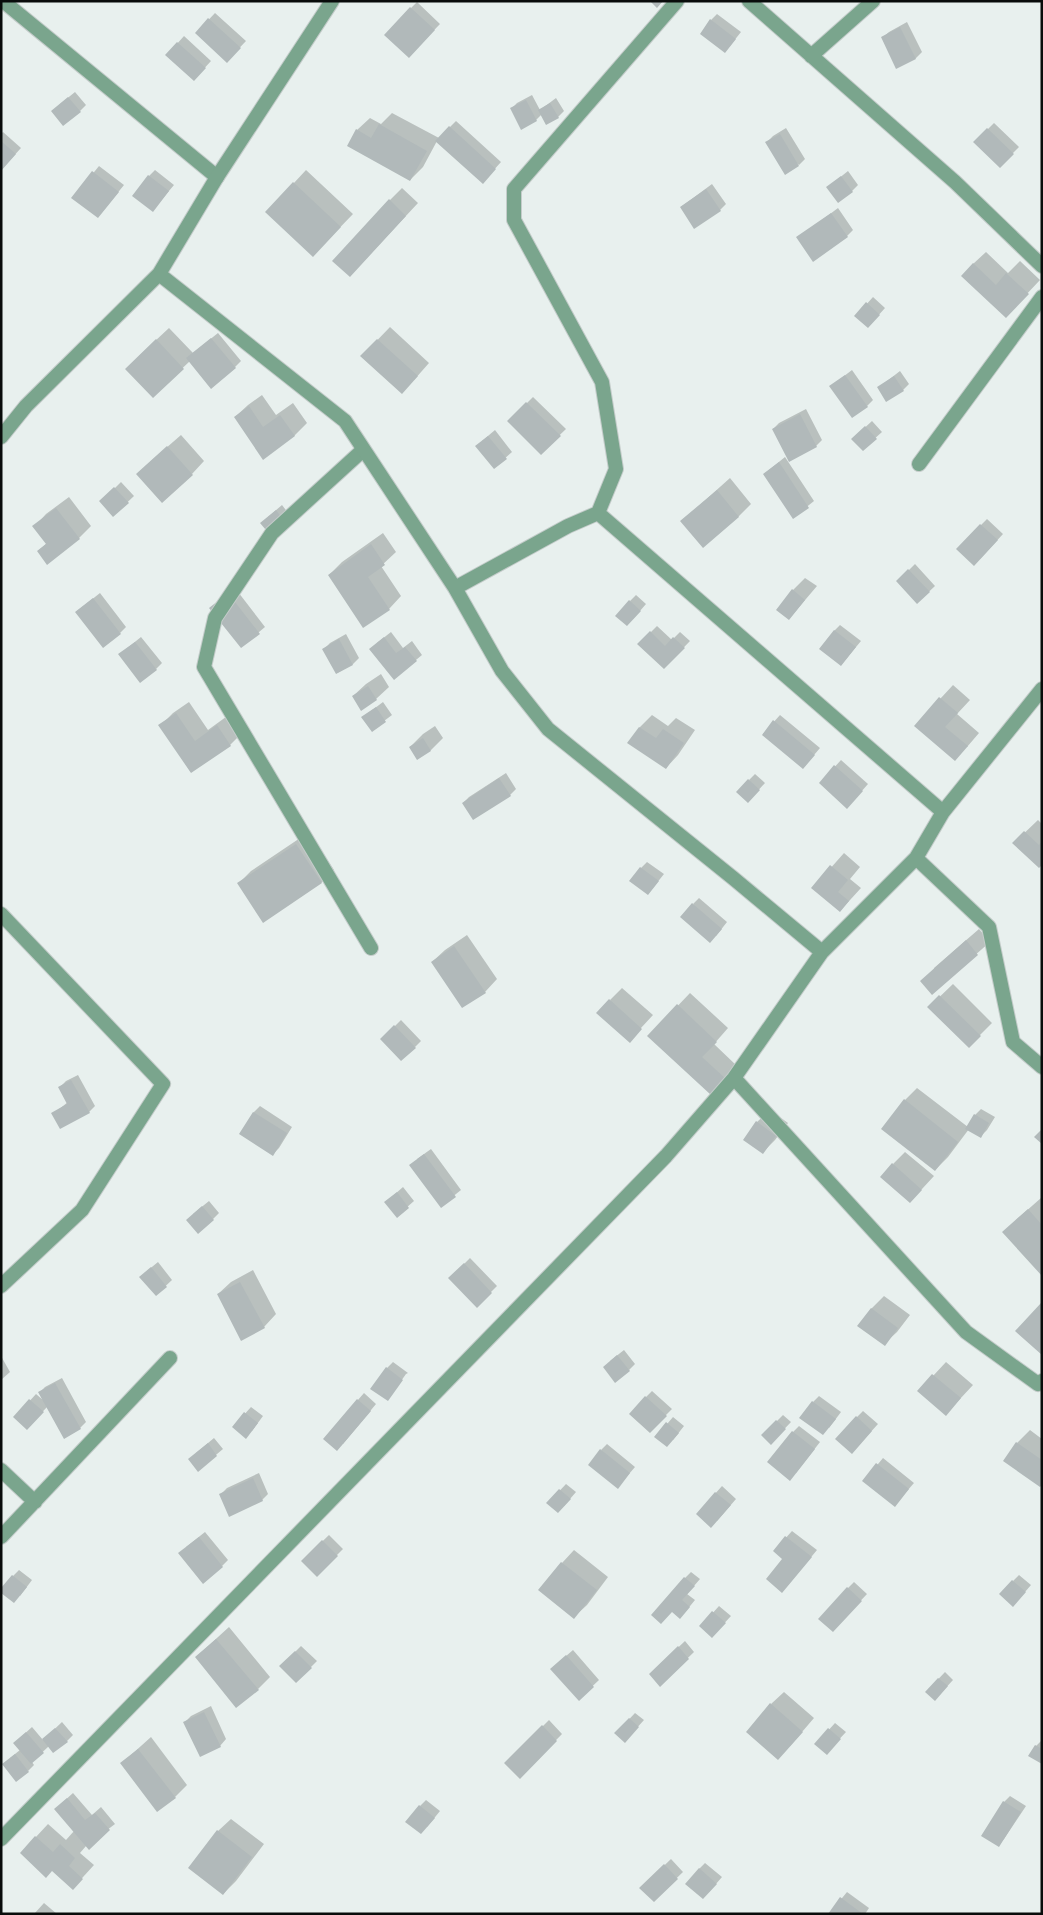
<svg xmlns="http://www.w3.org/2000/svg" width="1043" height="1915" viewBox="0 0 1043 1915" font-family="Montserrat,sans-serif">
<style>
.shadow{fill:#0003}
.building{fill:#b1b9ba}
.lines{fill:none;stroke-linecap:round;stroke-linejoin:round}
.service-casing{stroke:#c4ccca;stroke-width:16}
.minor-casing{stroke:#c4ccca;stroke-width:16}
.service{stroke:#7aa58d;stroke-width:14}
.minor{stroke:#7aa58d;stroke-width:14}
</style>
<rect width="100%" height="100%" fill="#e8f0ee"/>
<path class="shadow" d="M417 2 440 24 415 50 411 8Z
M215 13 246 41 227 61 196 33Z
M717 14 741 32 725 52 711 20Z
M907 22 922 52 916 58 897 67 882 38 889 32Z
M184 36 211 61 200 73 167 55Z
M75 92 86 105 80 111 59 105Z
M532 95 540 110 556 98 564 111 558 117 542 114 536 120 511 109 517 103Z
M392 113 439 138 456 121 501 162 483 182 437 141 423 167 410 180 357 130 370 118 381 124Z
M994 123 1019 147 1000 166 975 142Z
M786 128 805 159 799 165 767 142 773 136Z
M3 132 21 148 1 170V134Z
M99 166 124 185 103 211 73 198Z
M155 170 174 185 153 210 149 176Z
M306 170 353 214 325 243 267 212Z
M848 171 858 185 852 191 828 187Z
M712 184 726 204 720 210 681 207Z
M402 188 418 203 362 263 390 200Z
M838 208 853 230 847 236 798 238Z
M986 252 1008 273 1020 261 1040 280 1006 316 973 264Z
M873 297 885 308 868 327 856 316Z
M390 327 429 363 414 380 362 356Z
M169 328 193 353 218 333 241 361 235 367 190 361 153 396 139 356Z
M852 370 873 400 867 406 831 386Z
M900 371 909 384 903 390 878 388Z
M262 395 276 415 293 403 307 423 294 436 263 458 235 417 248 405Z
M533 397 566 429 541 453 509 421Z
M806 409 822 440 816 446 773 429 779 423Z
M872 421 882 432 863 449 859 433Z
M495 430 512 452 494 468 482 441Z
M181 435 204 461 192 474 150 462Z
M785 457 814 501 794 517 764 474Z
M730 478 751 504 738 517 682 521Z
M121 482 134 496 113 516 101 502Z
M69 497 91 526 79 538 38 551 47 543 34 527 46 514Z
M282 505 292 518 268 517Z
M987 519 1003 534 980 559 981 525Z
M383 533 396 552 381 566 401 596 389 609 329 575 342 562Z
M915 564 935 586 917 603 898 581Z
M805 578 817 586 789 619 793 590Z
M235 588 265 627 241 647 211 608Z
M100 593 126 627 120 633 76 612Z
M636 595 646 604 633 619 630 601Z
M840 625 861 641 841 665 834 631Z
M657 626 672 640 680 632 690 641 664 668 639 644Z
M391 632 403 648 412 641 422 655 394 678 377 643Z
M346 634 359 658 353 664 337 673 324 649 330 643Z
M141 637 162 663 156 669 126 649Z
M381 674 389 687 376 699 353 696 366 684Z
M953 685 970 700 957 714 979 733 967 747 916 725Z
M189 702 208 730 230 714 242 733 230 745 191 772 160 726 173 713Z
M383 702 392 715 372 730 363 717Z
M652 715 668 726 676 718 695 730 678 755 666 768 629 743 640 727Z
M780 715 820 748 803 768 763 734Z
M435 726 443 738 431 750 418 758 410 747 423 734Z
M841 760 868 784 853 801 820 783Z
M506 773 516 789 510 795 463 803 469 797Z
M755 774 765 783 754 795 749 780Z
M1038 820 1042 824V863L1014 843Z
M309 832 334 870 322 882 264 921 239 883 251 871Z
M844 853 860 867 850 879 861 888 840 911 813 888Z
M647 862 664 874 648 894 641 868Z
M699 898 727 922 716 936 693 904Z
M979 929 990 942 932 993 934 968Z
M467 935 497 979 485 992 432 962 445 950Z
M953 984 992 1023 969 1046 929 1007Z
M622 988 653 1015 629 1041 610 1000Z
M690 993 728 1028 714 1044 737 1066 723 1081 649 1036Z
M401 1020 421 1041 415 1047 382 1039Z
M78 1075 95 1106 89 1112 53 1114 68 1102 60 1087 66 1081Z
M917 1088 968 1127 975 1115 981 1109 995 1117 987 1130 981 1136 969 1129 948 1157 935 1170 905 1100Z
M260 1106 292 1127 279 1148 273 1154 240 1134 254 1112Z
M770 1110 788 1123 775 1140 763 1152 757 1122Z
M431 1149 461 1190 441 1206 417 1159Z
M905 1152 934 1176 910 1202 893 1164Z
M403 1187 414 1201 397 1216 386 1202Z
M1041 1198 1042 1199V1274L1016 1220Z
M209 1201 219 1213 213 1219 193 1214Z
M470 1258 497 1286 477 1306 450 1278Z
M158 1262 172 1280 156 1295 147 1271Z
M253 1270 276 1314 264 1327 218 1294 231 1282Z
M884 1296 910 1315 897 1332 884 1344 859 1325 872 1308Z
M624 1350 635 1364 629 1370 610 1361Z
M1 1356 10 1372 1 1380Z
M393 1362 408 1373 406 1374 391 1395 387 1368Z
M946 1362 973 1385 946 1414 919 1391Z
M62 1378 86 1422 80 1428 47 1407 33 1422 15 1417 36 1394 43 1400 39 1393 45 1387Z
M652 1391 672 1409 650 1431 646 1397Z
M364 1393 376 1404 343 1444 324 1439Z
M819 1396 841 1412 829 1428 813 1402Z
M251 1407 263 1416 252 1431 233 1427Z
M863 1411 878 1424 857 1447V1417Z
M783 1415 791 1422 771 1443 763 1435Z
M673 1417 684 1426 673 1440 656 1437Z
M799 1426 820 1442 796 1473 793 1432Z
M1030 1430 1042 1439V1484L1017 1443Z
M214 1438 223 1449 198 1470 196 1453Z
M607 1444 635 1467 623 1481 601 1450Z
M883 1458 914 1483 900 1499 864 1481Z
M259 1473 268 1494 262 1500 221 1494 227 1488Z
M566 1484 576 1492 564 1506 548 1503Z
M722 1486 736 1499 717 1521 697 1514Z
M792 1531 817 1550 788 1585 784 1559 774 1551Z
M205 1532 228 1560 222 1566 186 1547Z
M329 1535 343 1549 317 1575 302 1561Z
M574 1550 608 1577 587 1605 574 1617 562 1563Z
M19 1570 32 1580 20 1596 13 1576Z
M691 1572 700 1579 687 1594 695 1600 686 1611H672L685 1578Z
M1019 1575 1031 1585 1019 1599 1013 1581Z
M854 1582 867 1594 833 1630 848 1588Z
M719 1606 731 1616 718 1630 701 1626Z
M229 1627 270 1677 258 1689 196 1657Z
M685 1641 694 1652 660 1685 650 1674Z
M301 1646 317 1661 296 1682 281 1666Z
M573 1650 599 1680 579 1699 558 1663Z
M945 1672 953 1680 941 1693 926 1692Z
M784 1692 814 1718 790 1746 771 1704Z
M211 1706 226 1739 220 1746 201 1755 185 1722 191 1716Z
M635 1713 644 1720 625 1741 616 1733Z
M549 1720 562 1734 520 1777 506 1763Z
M62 1722 73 1735 67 1741 49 1746 32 1762 34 1765 28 1771 10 1758 20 1750 21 1737 32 1727 43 1740Z
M835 1723 846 1732 832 1747 816 1744Z
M151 1737 187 1785 175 1797 122 1763Z
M1042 1740V1763L1036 1746Z
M73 1793 92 1815 101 1807 115 1824 86 1846 80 1853 94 1865 73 1888 52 1870 21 1853 48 1824 66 1840 74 1831 62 1803Z
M1010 1796 1026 1806 1004 1839 998 1845 983 1836 1004 1802Z
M426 1800 440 1811 427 1827 420 1806Z
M231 1819 264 1844 236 1881 223 1894 218 1831Z
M671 1859 683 1872 654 1900 641 1888Z
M705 1863 722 1877 709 1892 699 1869Z
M847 1892 869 1908 865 1914H829Z
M44 1903 57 1914H34Z"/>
<path class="building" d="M650 1H663L657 8Z
M410 7 435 30 409 58 384 35Z
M208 18 241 48 227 63 195 33Z
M710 19 736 39 725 53 700 34Z
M900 27 916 59 896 69 881 37Z
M177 42 206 68 194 81 165 55Z
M68 97 81 112 63 126 51 111Z
M526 100 537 121 521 130 510 108Z
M550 103 559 118 546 125 538 110Z
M379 124 427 151 410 181 347 146 356 129 371 138Z
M449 126 496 169 483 184 435 141Z
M987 128 1014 154 1000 168 973 142Z
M780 134 799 166 785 175 765 142Z
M1 141 16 154 1 171Z
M92 171 119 192 98 218 71 198Z
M148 175 169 191 153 212 132 196Z
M841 176 853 192 838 203 826 187Z
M293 182 341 227 313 257 265 212Z
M706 189 721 211 694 229 680 207Z
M389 199 406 216 350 277 332 261Z
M831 213 848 237 813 262 796 237Z
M973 263 996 285 1006 273 1029 294 1006 318 961 276Z
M866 302 880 315 868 328 854 316Z
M211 338 236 368 211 389 186 358Z
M156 339 184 369 153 398 125 369Z
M377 339 418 376 402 394 360 356Z
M845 375 868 407 852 418 829 386Z
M894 376 904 391 886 402 877 387Z
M526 402 561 436 541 455 507 421Z
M249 406 263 427 280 415 295 436 263 460 234 417Z
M800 414 817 447 789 462 772 429Z
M865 426 877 439 863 451 851 439Z
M488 436 507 459 494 469 475 446Z
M167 446 193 475 162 503 136 474Z
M779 462 809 508 793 519 763 474Z
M114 487 129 503 113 517 99 501Z
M717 490 739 517 703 548 680 521Z
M56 508 80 539 47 565 37 551 46 544 32 526Z
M276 510 287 525 271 536 260 523Z
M980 524 998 540 974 566 956 549Z
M371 544 385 565 368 577 390 610 363 628 328 575Z
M908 569 930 592 917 604 896 581Z
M792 589 805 600 789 620 776 610Z
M228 593 260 634 241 648 209 608Z
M93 598 121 634 103 648 75 612Z
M629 600 641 611 627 626 615 616Z
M834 630 856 647 841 666 819 649Z
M650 631 665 646 673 637 685 648 664 669 637 644Z
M384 637 396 653 405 647 417 661 394 680 369 649Z
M339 639 353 665 336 674 322 649Z
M135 642 157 670 140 683 118 654Z
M368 686 377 700 361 711 352 696Z
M939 697 958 713 945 727 968 746 955 761 914 726Z
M376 707 386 722 372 732 361 717Z
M176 713 195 741 217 725 231 746 191 773 158 725Z
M773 720 815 755 803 769 762 735Z
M639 727 656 738 663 729 684 743 666 769 627 743Z
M423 738 431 751 417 760 409 747Z
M834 765 863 791 847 809 819 783Z
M499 778 511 796 473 820 462 803Z
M748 779 760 790 748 803 736 792Z
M1024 831 1039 845 1042 841V865L1039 868 1012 843Z
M296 844 322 883 263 923 237 883Z
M830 865 848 880 838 892 849 901 840 912 811 888Z
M640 867 659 881 648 895 629 881Z
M692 903 722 929 710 943 680 917Z
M966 940 978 955 932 995 920 981Z
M454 946 486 993 462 1008 431 962Z
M939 995 981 1036 969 1048 927 1007Z
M609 999 642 1029 630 1043 596 1013Z
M677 1004 717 1042 702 1057 726 1079 711 1095 647 1036Z
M394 1025 416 1048 401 1061 380 1039Z
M71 1080 90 1113 60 1129 51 1113 67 1104 58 1087Z
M904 1099 958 1142 935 1171 881 1129Z
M253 1112 287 1133 273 1156 239 1134Z
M974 1114 989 1123 981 1138 965 1129Z
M756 1121 776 1136 763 1154 743 1140Z
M1042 1129V1144L1034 1137Z
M424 1154 456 1197 441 1208 409 1165Z
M892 1163 922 1190 910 1203 880 1177Z
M397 1192 409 1208 397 1218 384 1202Z
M202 1206 214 1220 198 1234 186 1220Z
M1028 1209 1042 1225V1276L1002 1232Z
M464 1263 492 1293 477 1308 448 1278Z
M151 1267 167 1287 156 1296 139 1277Z
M240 1282 265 1328 241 1341 217 1294Z
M1041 1303 1042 1304V1355L1015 1331Z
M871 1308 898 1328 885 1346 857 1326Z
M617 1355 630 1371 615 1383 603 1367Z
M386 1367 403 1380 388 1401 370 1389Z
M932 1374 961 1398 946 1416 917 1391Z
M55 1383 81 1429 64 1439 38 1392Z
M645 1396 667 1416 650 1433 629 1414Z
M29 1399 44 1412 27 1430 13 1417Z
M357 1399 371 1411 337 1451 323 1439Z
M812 1401 836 1419 823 1435 799 1418Z
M244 1412 258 1423 246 1439 232 1427Z
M856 1416 872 1431 852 1454 835 1439Z
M776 1420 786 1429 771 1445 761 1435Z
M666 1422 679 1433 667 1447 654 1437Z
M792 1431 815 1449 790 1481 767 1462Z
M1016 1442 1042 1460V1485L1040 1487 1003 1461Z
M208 1443 217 1456 198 1472 188 1459Z
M600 1449 630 1473 618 1489 588 1465Z
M876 1463 909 1489 895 1507 862 1481Z
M253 1478 263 1501 229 1517 219 1494Z
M559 1489 571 1499 558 1513 546 1503Z
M715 1492 731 1505 711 1528 696 1514Z
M785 1536 812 1557 782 1593 766 1579 782 1559 773 1551Z
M199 1537 223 1567 203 1584 178 1553Z
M322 1540 338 1556 317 1577 301 1561Z
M561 1562 597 1590 574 1619 538 1590Z
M12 1575 27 1587 14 1603 1 1593V1588Z
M684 1577 695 1586 682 1600 690 1607 680 1619 672 1612 661 1624 651 1615Z
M1012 1580 1026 1592 1013 1607 999 1594Z
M847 1587 862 1601 833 1632 818 1619Z
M712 1611 726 1623 712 1638 699 1626Z
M216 1639 259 1690 236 1708 195 1657Z
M678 1646 689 1659 660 1687 649 1674Z
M295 1651 312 1668 296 1683 279 1666Z
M566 1655 594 1687 579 1701 550 1669Z
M938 1678 948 1686 935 1701 925 1692Z
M770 1703 803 1732 778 1760 746 1732Z
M204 1712 221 1747 200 1757 183 1722Z
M629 1718 639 1727 625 1743 614 1733Z
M542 1725 557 1741 520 1779 504 1763Z
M55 1728 68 1742 53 1753 42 1739Z
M828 1728 841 1739 827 1755 814 1744Z
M26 1732 44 1753 31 1764 13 1743Z
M1035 1745 1042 1749V1764L1028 1756Z
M138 1749 176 1798 157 1812 120 1763Z
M15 1754 29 1772 16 1782 2 1764Z
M67 1798 85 1820 95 1813 110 1830 89 1850 54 1809Z
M1003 1801 1021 1812 999 1847 981 1836Z
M419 1805 435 1818 421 1834 405 1822Z
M217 1830 252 1857 223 1895 188 1868Z
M35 1836 53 1852 60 1844 75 1858 69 1866 83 1879 73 1890 52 1871 46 1878 20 1853Z
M664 1864 678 1879 654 1902 639 1888Z
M699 1868 717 1884 703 1899 685 1884Z
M840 1897 863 1914H828Z"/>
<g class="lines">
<g class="service-casing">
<path id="service" d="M3 1 217 177
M363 450 272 533 215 618 204 667 371 948
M919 464 1042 297
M1 914 163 1084 82 1210 1 1286
M1 1470 35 1502
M1 1537 170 1358"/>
</g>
<g class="minor-casing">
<path id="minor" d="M749 1 955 182 1042 266
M811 56 873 1
M159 274 345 421 455 588 502 671 548 729 733 878 822 952
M1 437 26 406 159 274 217 177 332 1
M598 513 943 812
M455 588 568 526 598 513 616 469 602 382 514 220V189L677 1
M916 858 989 927 1013 1042 1042 1067
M734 1078 966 1332 1038 1384 1042 1381
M1 1839 666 1156 734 1078 822 952 916 858 943 812 1042 689"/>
</g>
<use href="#service" class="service"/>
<use href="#minor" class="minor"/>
</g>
<rect width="1043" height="1915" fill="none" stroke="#090c0b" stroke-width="5"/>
</svg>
